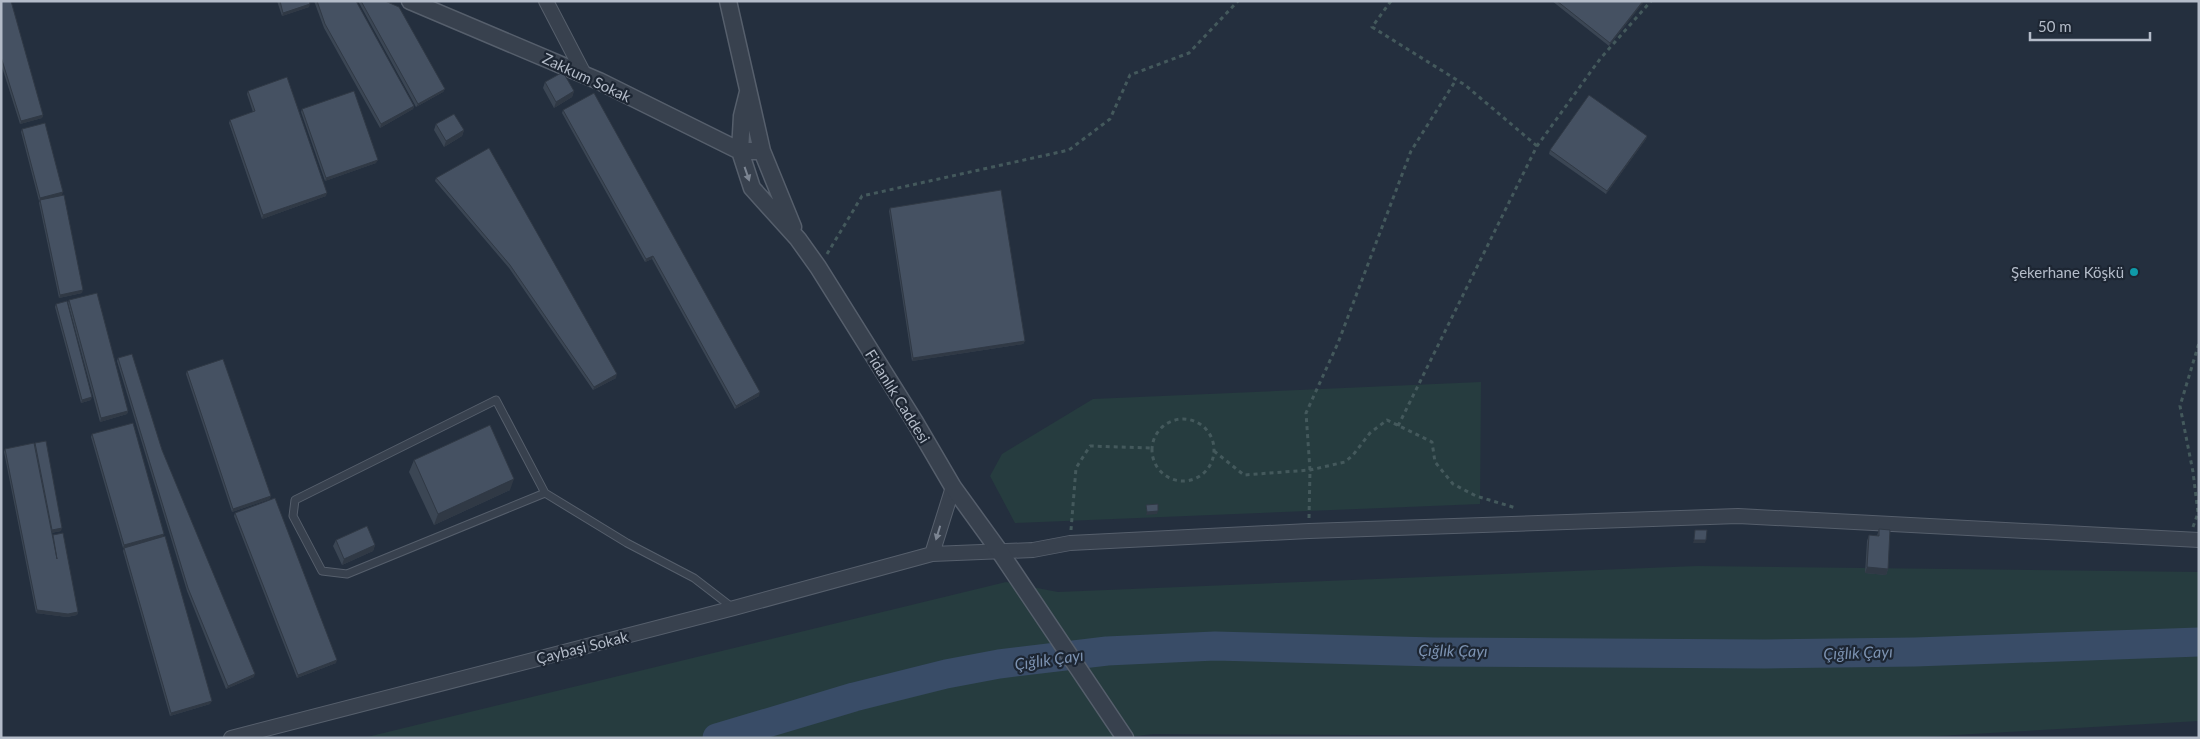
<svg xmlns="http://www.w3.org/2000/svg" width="2200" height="739" viewBox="0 0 2200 739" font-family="Lato,sans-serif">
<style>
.green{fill:#263c3f}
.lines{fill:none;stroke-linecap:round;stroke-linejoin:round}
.river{stroke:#394c67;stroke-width:29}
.service-casing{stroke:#565f6c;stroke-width:9}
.minor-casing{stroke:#565f6c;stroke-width:16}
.tertiary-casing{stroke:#565f6c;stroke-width:19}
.path{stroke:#44595c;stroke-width:3;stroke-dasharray:4 4;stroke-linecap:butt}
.service{stroke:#38414e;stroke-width:7}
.minor{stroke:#38414e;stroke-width:14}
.tertiary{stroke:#38414e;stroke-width:16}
.wall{fill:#3b4654}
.shaded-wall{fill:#303945}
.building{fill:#455162;stroke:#303945}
.oneway{fill:#7c8592}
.culture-dot{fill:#0f9aa8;stroke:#1d2633;stroke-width:2}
.labels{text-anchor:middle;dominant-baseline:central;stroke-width:4.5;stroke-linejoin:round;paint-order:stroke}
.street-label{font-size:15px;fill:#b4bcc9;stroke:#1d2633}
.poi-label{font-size:15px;fill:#b4bcc9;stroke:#1d2633;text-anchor:end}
.water-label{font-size:16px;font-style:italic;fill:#7c92b1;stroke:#1d2633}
</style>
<rect width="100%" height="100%" fill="#242f3e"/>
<path class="green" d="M1481 382 1480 504 1015 523 990 476 1002 454 1093 399Z
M1697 566 2199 572V721L1904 738 1154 734 1118 738H363L1006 582 1058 592Z"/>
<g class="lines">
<path class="river" d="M717 738 854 697 946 674 999 664 1107 651 1215 646 1434 652 1765 654 1915 652 2199 642"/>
<g class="service-casing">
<path id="service" d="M545 493 347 574 322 571 293 516 295 500 496 400 545 493 627 543 694 578 733 608"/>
</g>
<g class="minor-casing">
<path id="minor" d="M546 1 584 74
M953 487 932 554 1033 550 1070 543 1309 531 1738 516 2199 540
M231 738 734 608 932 554"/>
</g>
<g class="tertiary-casing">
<path id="tertiary" d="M410 1 599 81 740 151H762
M728 1 762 151 793 227
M748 92 742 116 740 151 752 188 798 239 818 267 915 422 953 487 1000 552 1125 738"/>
</g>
<path class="path" d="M1391 1 1372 27 1465 85 1537 146
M827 254 862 196 1069 150 1110 119 1130 75 1189 53 1238 1
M1152 450a31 31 0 1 1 62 0a31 31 0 1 1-62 0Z
M1398 426 1537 146 1600 59 1651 1
M1214 451 1244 475 1310 470 1345 462 1353 455 1370 433 1387 420 1432 442 1435 462 1453 484 1476 496 1516 508
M1309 518 1310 470 1306 413 1338 343 1411 151 1456 80
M2193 527 2198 513 2193 472 2180 406 2199 343
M1071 530 1076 468 1090 446 1152 448"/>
<use href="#service" class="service"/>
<use href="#minor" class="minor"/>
<use href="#tertiary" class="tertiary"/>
</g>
<path class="wall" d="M1 1 43 115 42 118 20 124 1 64Z
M277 1H309V7L282 16Z
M314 1H356L414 106 413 109 380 128 324 28Z
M358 1H385L445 89 443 92 416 107Z
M1552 1H1644L1609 46Z
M545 82 574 91 572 97 554 108 543 88Z
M248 91 326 196 262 219 229 123 230 120 253 112 247 94Z
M302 109 376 163 325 181 301 112Z
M563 110 759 396 735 409 652 259 645 262 562 113Z
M436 124 464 130 462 136 444 147 434 130Z
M22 129 62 195 45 199 82 293 59 298 39 203 40 200 39 201 21 132Z
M1647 136 1646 139 1606 194 1549 154 1550 150Z
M436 178 616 378 593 390 509 268 435 181Z
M890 208 1025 341 1023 344 912 361 889 211Z
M69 300 128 411 127 414 100 422 68 303Z
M56 304 91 400 81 403 55 307Z
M118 358 162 450 254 677 226 689 187 591 117 361Z
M187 371 270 499 232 512 186 374Z
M92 434 163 537 210 704 170 716 123 551 124 548H123L91 437Z
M35 443 61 531 51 533 52 537 53 535 78 612 77 615 67 617 36 613 4 452 5 449 34 446Z
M414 460 510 490 434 525 409 472Z
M235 513 336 663 297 678 234 516Z
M1879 529 1888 569 1886 575 1865 573 1867 541 1869 535 1877 536Z
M336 540 375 545 373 551 342 565 333 546Z"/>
<path class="shaded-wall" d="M1643 1V3L1609 46 1610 43Z
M310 4 309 7 282 16 283 13Z
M445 89 443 92 416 107 418 104Z
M574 91 572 97 554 108 556 102Z
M414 106 413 109 380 128 381 124Z
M43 115 42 118 20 124 21 121Z
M464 130 462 136 444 147 446 141Z
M1647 136 1646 139 1606 194 1607 191Z
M378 160 376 163 325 181 326 178Z
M63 192 62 195 39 201 40 198Z
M327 193 326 196 262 219 263 215Z
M653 256 652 259 645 262 646 259Z
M83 290 82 293 59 298 60 295Z
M1025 341 1023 344 912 361 913 358Z
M617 374 616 378 593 390 594 387Z
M760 392 759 396 735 409 736 406Z
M92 397 91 400 81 403 82 400Z
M128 411 127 414 100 422 101 418Z
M514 479 510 490 434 525 438 514Z
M271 496 270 499 232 512 233 509Z
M1158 511 1157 514 1146 515 1147 512Z
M62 528 61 531 51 533 52 530Z
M164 534 163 537 123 548 124 545Z
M1694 540H1706L1705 543H1693Z
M375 545 373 551 342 565 344 559Z
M1867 567 1888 569 1886 575 1865 573Z
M37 610 78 612 77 615 67 617 36 613Z
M337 660 336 663 297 678 298 675Z
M255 674 254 677 226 689 228 686Z
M212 701 210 704 170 716 171 713Z"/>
<path class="building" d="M1 1H11L43 115 21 121 1 57Z
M280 1H309L310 4 283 13Z
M317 1H356L414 106 381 124 325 24Z
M361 1H385L399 7 445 89 418 104Z
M1557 1H1643L1610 43Z
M563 72 574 91 556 102 545 82Z
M287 77 327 193 263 215 230 120 255 111 248 91Z
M354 91 378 160 326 178 302 109Z
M594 93 760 392 736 406 653 256 646 259 563 110Z
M1589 95 1647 136 1607 191 1550 150Z
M454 114 464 130 446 141 436 124Z
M45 123 63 192 40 198 22 129Z
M489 148 617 374 594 387 510 265 436 178Z
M1001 190 1025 341 913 358 890 208Z
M64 195 83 290 60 295 40 200Z
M97 293 128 411 101 418 69 300Z
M67 301 92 397 82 400 56 304Z
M132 354 162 450 255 674 228 686 188 588 118 358Z
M223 359 271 496 233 509 187 371Z
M133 423 164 534 124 545 92 434Z
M490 425 514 479 438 514 414 460Z
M46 441 62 528 52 530 35 443Z
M34 443 57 559 53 535 63 533 78 612 68 614 37 610 5 449Z
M275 498 337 660 298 675 235 513Z
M1158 504V511L1147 512 1146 505Z
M367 526 375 545 344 559 336 540Z
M1879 529 1890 530 1888 569 1867 567 1869 535 1879 536Z
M1695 530H1707L1706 540H1694Z
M165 536 212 701 171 713 124 548Z"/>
<defs><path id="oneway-solid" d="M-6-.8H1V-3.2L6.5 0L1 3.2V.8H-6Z" transform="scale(1.25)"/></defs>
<g class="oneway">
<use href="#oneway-solid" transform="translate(747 174) rotate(71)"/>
<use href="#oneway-solid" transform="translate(938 533) rotate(107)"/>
</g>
<circle class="culture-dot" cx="2134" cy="272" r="5"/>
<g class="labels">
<g class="street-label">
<text transform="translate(587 77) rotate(25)">Zakkum Sokak</text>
<text transform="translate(898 396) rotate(58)">Fidanlık Caddesi</text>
<text transform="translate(582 647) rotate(-14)">Çaybaşi Sokak</text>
</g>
<g class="poi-label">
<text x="2124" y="272">Şekerhane Köşkü</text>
</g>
<g class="water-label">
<text transform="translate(1453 650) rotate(1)">Çığlık Çayı</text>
<text transform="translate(1858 652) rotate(-2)">Çığlık Çayı</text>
<text transform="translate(1049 659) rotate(-8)">Çığlık Çayı</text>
</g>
</g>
<rect width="2200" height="739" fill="none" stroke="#b4bcc9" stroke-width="5"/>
<path d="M2030 32v8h120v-8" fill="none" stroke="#b4bcc9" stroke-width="2.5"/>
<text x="2038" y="32" font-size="15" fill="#b4bcc9" stroke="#1d2633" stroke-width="4" paint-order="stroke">50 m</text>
</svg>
